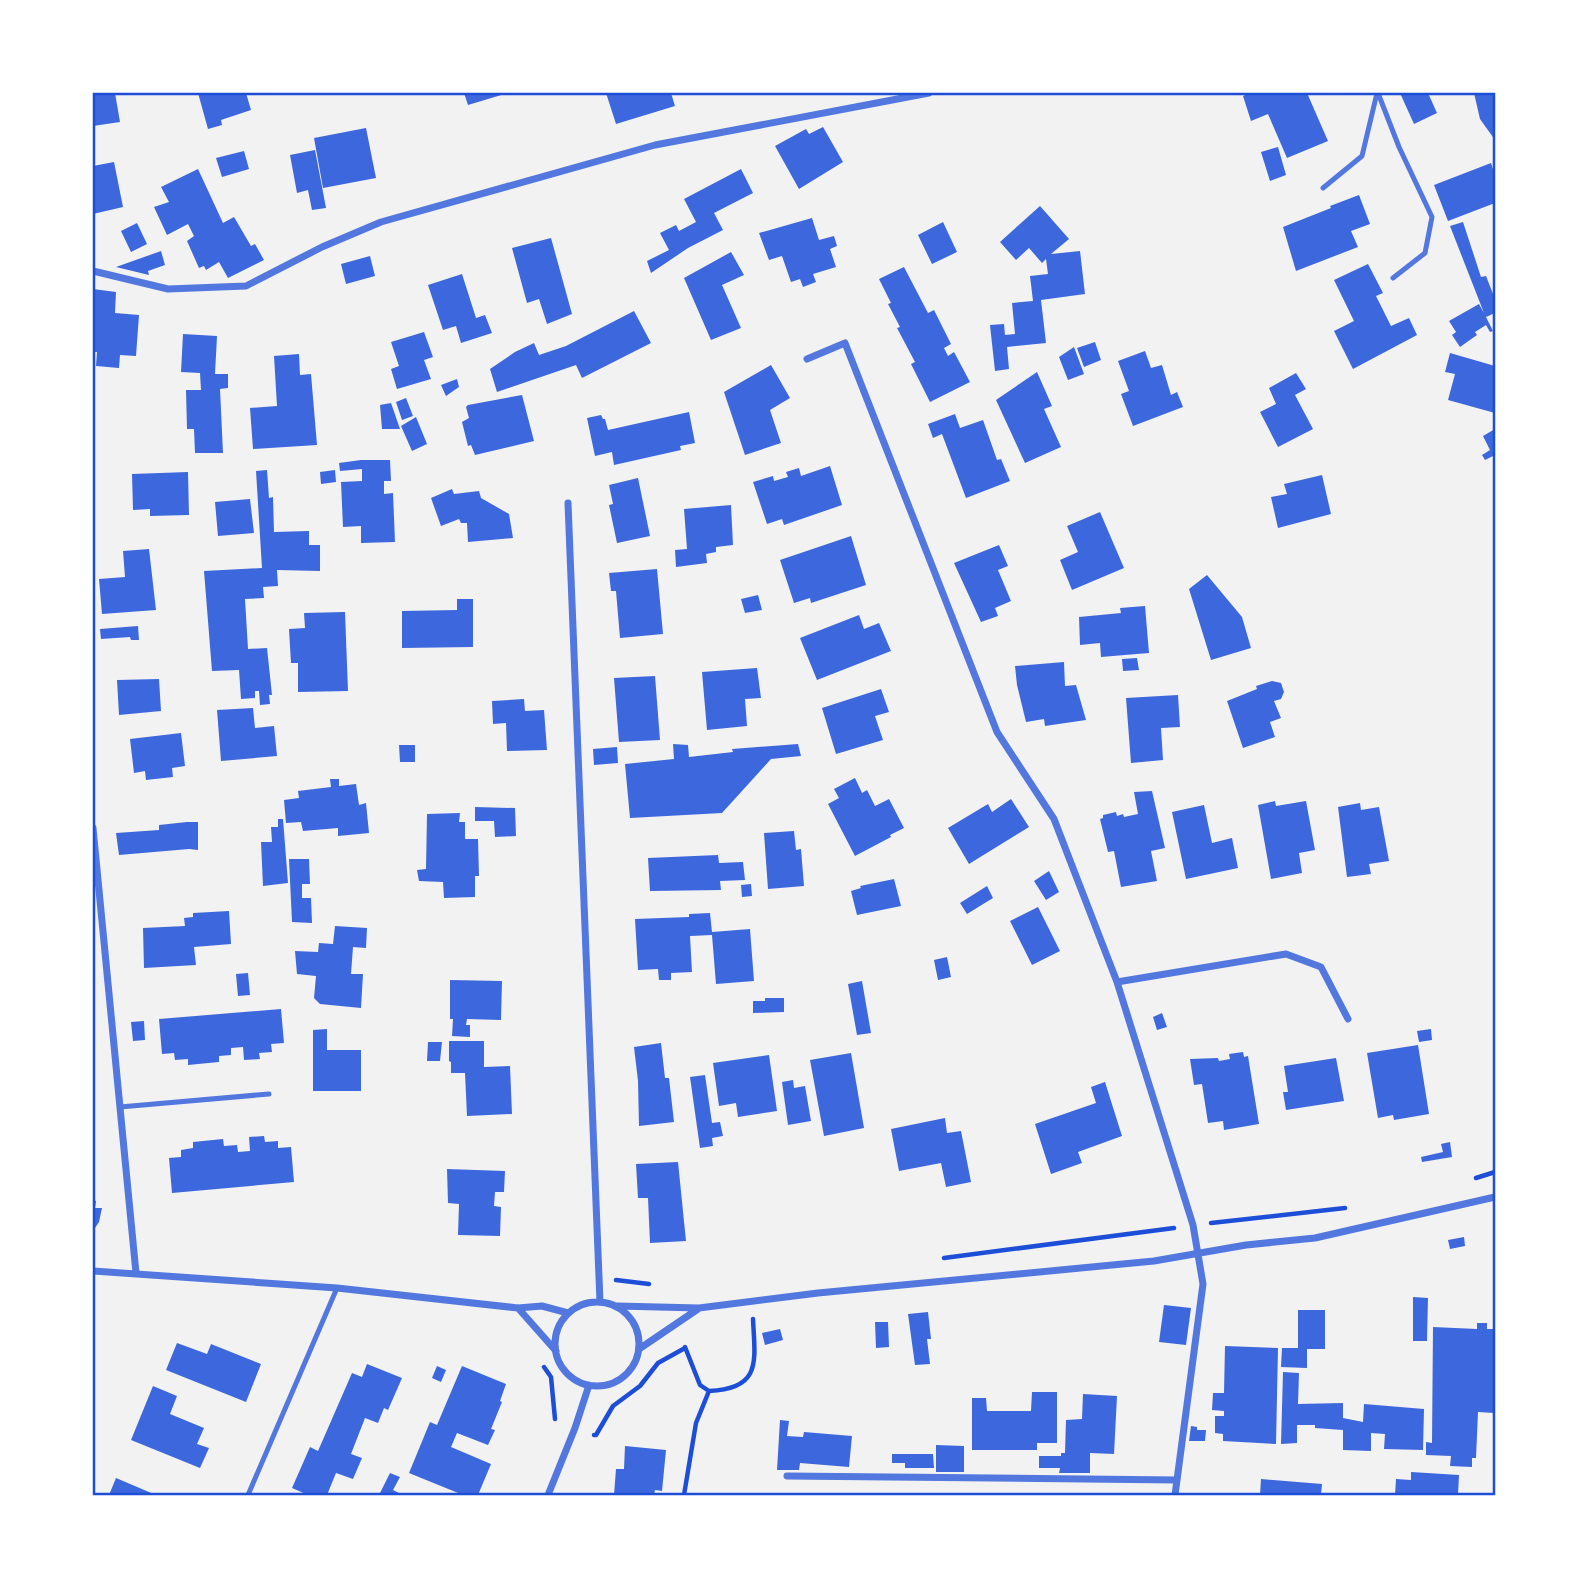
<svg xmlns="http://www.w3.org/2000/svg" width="1588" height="1588" viewBox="0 0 1588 1588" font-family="'Public Sans',sans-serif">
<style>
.building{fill:#3d67dc}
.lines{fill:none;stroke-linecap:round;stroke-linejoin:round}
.path{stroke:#1d4ed8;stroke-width:4.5}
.service{stroke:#5277de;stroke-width:5}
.minor{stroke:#5277de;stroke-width:7}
.neatline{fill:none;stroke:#1d4ed8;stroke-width:2.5}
</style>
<rect width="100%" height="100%" fill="#f2f2f2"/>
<path class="building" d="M93 93H115L120 122 93 126Z
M198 93H246L251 110 221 120 222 125 208 129Z
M464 93H508L468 105Z
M606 93H671L675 106 616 124Z
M1250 93H1307L1328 141 1287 158 1268 114 1251 121 1243 96Z
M1400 93H1428L1437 113 1414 124Z
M1474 93H1495V140L1480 119Z
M823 127 843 162 799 189 775 146 806 129 809 134Z
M366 128 376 178 323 188 314 138Z
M1278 147 1286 175 1270 181 1261 152Z
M315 150 326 208 312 210 308 190 297 193 290 155Z
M244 151 249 169 222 177 216 158Z
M114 162 123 207 93 214V166Z
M1491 163 1495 175V203L1448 221 1434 185Z
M198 169 223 223 234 217 251 246 255 244 264 260 228 278 219 262 206 270 204 266 199 268 187 241 194 236 188 224 167 235 154 207 169 202 161 187Z
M741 169 753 193 714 213 723 230 688 248 651 273 647 261 669 250 660 233 676 225 679 231 696 222 684 199Z
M1359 195 1370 224 1351 231 1358 247 1296 271 1283 227 1331 208 1330 206Z
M1040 206 1069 239 1051 254 1080 251 1085 294 1041 300 1046 343 1007 347 1009 369 995 371 990 325 1004 324 1005 335 1015 334 1012 303 1033 301 1030 276 1048 274 1046 259 1042 263 1029 248 1016 260 1000 242Z
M812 218 819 240 834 236 837 246 830 249 836 267 813 274 816 282 803 287 800 279 791 282 782 256 769 260 759 233Z
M943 222 957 252 932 264 918 235Z
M1463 222 1481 277 1486 276 1495 299 1493 302 1495 313 1486 317 1493 331 1490 332 1486 325 1475 332 1477 335 1460 347 1452 335 1456 332 1449 321 1479 304 1484 313 1450 226Z
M137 223 147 244 131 252 121 231Z
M551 238 572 314 547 324 539 299 527 303 512 248Z
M161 251 165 265 148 271 149 275 116 267Z
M731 252 744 275 722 285 741 328 711 340 684 278Z
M370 256 375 276 346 284 341 264Z
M1368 264 1383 293 1376 296 1391 326 1409 318 1417 335 1353 369 1334 331 1354 321 1334 280Z
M904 267 928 313 934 310 951 344 944 348 948 356 954 352 970 382 930 402 911 364 915 362 897 328 900 327 888 304 891 303 879 279Z
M462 274 476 318 485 315 492 333 461 343 456 326 443 330 428 285Z
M93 289 116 292 115 313 139 315 136 356 120 355 119 368 96 366 97 352H93Z
M634 311 651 343 582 378 576 365 497 392 490 369 515 352 534 343 539 355 566 346Z
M424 332 433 357 424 360 431 379 397 389 391 369 399 366 391 342Z
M183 334 217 336 215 374H228V388L220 389 223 453H195L194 429H187L186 390H201L200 373 181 372Z
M1095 342 1101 360 1084 367 1077 348Z
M1074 347 1084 374 1068 380 1059 357Z
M1145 351 1151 368 1162 365 1171 395 1177 392 1183 407 1133 426 1121 394 1129 391 1118 361Z
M1450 353 1495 366V413L1448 400 1455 374 1445 372Z
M299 354 300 375 311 374 317 445 253 449 250 408 277 406 274 356Z
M771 365 790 398 770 410 781 443 745 455 724 392Z
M1037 372 1052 406 1044 409 1061 447 1025 463 996 400Z
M1296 373 1306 389 1295 395 1313 429 1278 447 1260 412 1276 404 1269 388Z
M457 379 459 387 446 396 441 385Z
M522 395 534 441 475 455 471 445 468 446 462 422 469 418 466 407 468 405Z
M406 398 413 416 402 420 396 402Z
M391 403 400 429H382L380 405Z
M689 412 695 443 680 446 681 450 614 465 612 452 595 456 587 418 601 415 603 419H605L608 430Z
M955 414 960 428 983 420 997 460 1001 459 1010 481 966 498 942 434 933 438 928 424Z
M416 417 427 444 412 451 401 426Z
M1495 429V455L1485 460 1482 455 1490 450 1483 436Z
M361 460H390L391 481H384V494L393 493 395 542 361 543V526L343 527 341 482 362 481V469L340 471 339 463Z
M830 466 842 505 784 525 782 519 767 524 753 482 773 476 774 481 788 477 786 472 799 468 801 476Z
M267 470 269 498 273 497 274 532 309 531V545H320V571L277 570 278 586 263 587 264 598 245 599 248 649 267 648 272 695H269L270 704 260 705 259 691H255V698L241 699 239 670 212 671 204 571 262 568 256 471Z
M335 470 336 482 321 484 320 472Z
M188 472 189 515 150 516V509L133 510 132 474Z
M1322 475 1331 514 1278 528 1271 497 1287 494 1284 484Z
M638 478 650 536 617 543 609 505 613 504 609 485Z
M452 489 454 494 479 491 481 498 509 514 513 538 468 542 467 523H461L459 519 441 526 431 498Z
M250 499 254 533 218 536 215 502Z
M731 505 733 545 716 547V552L706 554 707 563 676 567 675 550 687 549 684 509Z
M1100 512 1124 568 1072 590 1060 560 1078 552 1067 526Z
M851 536 866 585 811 603 810 598 794 603 780 560Z
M999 545 1008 566 998 570 1011 601 995 608 998 616 981 622 954 563Z
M149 549 156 610 102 614 99 579 125 577 123 551Z
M657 569 663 634 620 638 616 591H611L609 573Z
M1207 575 1242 617 1251 648 1211 660 1189 589Z
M758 595 762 610 745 613 741 599Z
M457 599H473V647L402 648V611L457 610Z
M1145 606 1149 653 1101 657 1100 643 1080 645 1079 617 1121 613 1120 608Z
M345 612 348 691 298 692V663H291L289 629 305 628 304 613Z
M859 615 864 629 879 623 891 651 817 680 800 638Z
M138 626 139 640H131L130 637 101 639 100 629Z
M1137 658 1139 670 1123 671 1122 659Z
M1064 662 1065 686 1076 685 1086 720 1045 726 1044 719 1026 722 1017 685 1015 666Z
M757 668 761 698 745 699 747 726 707 730 702 672Z
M655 676 660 740 619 742 614 678Z
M159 679 161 711 119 715 117 680Z
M1272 681 1281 683 1284 692 1281 699 1274 701 1281 718 1270 722 1275 737 1243 748 1227 701 1257 689 1256 686Z
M881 689 889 712 875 716 883 740 836 754 822 708Z
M1178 695 1180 727 1161 728 1163 760 1131 763 1126 698Z
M524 699 525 711 544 710 547 750 507 751 506 723 493 724 492 701Z
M253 708 255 728 274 726 277 756 221 761 217 710Z
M181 733 185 766 172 768 173 777 146 780 145 771 134 773 130 739Z
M673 744 688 745 689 757 733 752 732 749 798 744 801 756 771 759 722 813 630 818 625 764 674 759Z
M399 745H415V762H400Z
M617 747 618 763 594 765 593 749Z
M855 778 862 793 867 790 875 806 889 799 904 828 890 835 891 837 855 856 828 804 839 798 834 789Z
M330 779H339V786L356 784 359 805 366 803 369 833 338 836V828L303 831 301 822 286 823 284 800 299 798 298 791 331 787Z
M1152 791 1165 848 1151 851 1157 881 1121 887 1114 851 1108 852 1100 819 1103 818V815L1116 812 1117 816 1123 814 1124 817 1138 814 1134 792Z
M1011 799 1029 827 969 864 948 828 988 804 992 812Z
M1275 801 1276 806 1306 801 1315 850 1299 853 1302 873 1271 879 1258 805Z
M1360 803 1361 810 1379 807 1389 861 1369 864 1371 874 1347 877 1338 807Z
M1204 805 1212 843 1232 838 1238 868 1186 879 1172 812Z
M475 807 515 808 516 836 495 837 494 821H475Z
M460 813 459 822H465V839H478L479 876H475V897L444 898 443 882 419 881 417 870 426 869 427 814Z
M278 819H283L288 883 263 886 261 842H272L271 827H278Z
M187 822H198V850L189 849 119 855 116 833 159 830V825Z
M794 831 796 850 801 849 804 886 768 889 764 833Z
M718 855 719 863 743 862 745 880 720 881 721 890 650 891 648 858Z
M289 859H309L310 884H302V898H311L312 923 292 922Z
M1049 871 1059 892 1046 900 1034 881Z
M894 879 901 906 857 915 851 891 861 888 860 886Z
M751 884 752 896 742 897 741 885Z
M987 886 993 898 967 914 960 903Z
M1038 907 1060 951 1032 965 1010 921Z
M229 911 231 944 194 947 196 965 144 968 143 928 185 926 184 918 193 917V913Z
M710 913 712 932 750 929 754 981 716 984 712 935 690 936 692 972 671 973V980H659L658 969 638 970 635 919 689 917V914Z
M335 926 367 928 366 948 353 947 351 974H363L361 1008 320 1004 314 998 316 976 297 974 295 951 318 952 319 943 333 944Z
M947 957 951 977 938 980 934 960Z
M248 973 250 995 238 996 236 974Z
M450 980 502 981 501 1020 467 1019 466 1025H470V1037L452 1036 453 1019H450Z
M862 981 871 1033 857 1035 848 984Z
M765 998H784V1012L753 1013V1001H765Z
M281 1009 284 1043 271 1044 272 1052 259 1053 260 1059 244 1060 243 1047 231 1048V1055L219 1056V1062L188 1065V1059L175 1060 174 1053 162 1054 159 1019Z
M1162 1013 1167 1027 1157 1030 1153 1017Z
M144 1021 145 1040 133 1041 131 1022Z
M327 1029V1050H361V1091H313V1030Z
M1431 1029 1432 1040 1419 1042 1417 1031Z
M449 1041H484V1067L510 1066 512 1114 467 1116 465 1073H451V1062L449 1061Z
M428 1042H442L440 1061H427Z
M661 1043 665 1078H669L674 1122 639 1126 638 1081 634 1047Z
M1418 1045 1429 1114 1394 1120 1393 1115 1378 1118 1367 1053Z
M1243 1052 1244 1057 1248 1056 1259 1124 1224 1130 1223 1121 1208 1123 1202 1084 1194 1085 1190 1059 1218 1058 1219 1061 1230 1059 1229 1054Z
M851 1053 864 1128 824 1136 810 1060Z
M769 1055 777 1111 738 1117 736 1103 719 1106 713 1063Z
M1336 1058 1344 1101 1286 1110 1283 1092H1288L1284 1066Z
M705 1075 712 1123 720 1122 723 1136 712 1138 713 1146 700 1148 690 1077Z
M793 1080 794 1088 805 1086 811 1121 788 1125 782 1082Z
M1105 1082 1122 1136 1078 1152 1082 1163 1051 1174 1035 1124 1096 1103 1091 1087Z
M945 1118 947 1133 961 1131 971 1182 946 1187 941 1163 899 1171 891 1129Z
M264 1136 265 1142 278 1141V1148L291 1147 294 1182 172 1193 169 1158 181 1157V1150L193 1148V1142L223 1139 224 1146 237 1145 238 1152 250 1151 249 1137Z
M1450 1142 1452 1157 1422 1162 1421 1157 1443 1152 1441 1144Z
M678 1162 686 1241 650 1243 648 1198H638L636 1164Z
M447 1169 505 1171 504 1192H495L494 1206 501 1207 500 1236 458 1235 459 1204 448 1203Z
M93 1200 96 1201 95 1208H102L99 1222 93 1231Z
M1464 1237 1465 1246 1450 1249 1448 1240Z
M1413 1297 1428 1298 1427 1341H1413Z
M1164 1305 1191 1308 1186 1345 1159 1342Z
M1298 1310H1325V1349H1307V1368L1281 1367 1282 1348H1298Z
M928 1312 931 1339H927L930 1364 915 1365 908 1314Z
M875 1322H888L889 1347 876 1348Z
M1477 1323H1487V1329H1495L1494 1413 1478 1412 1476 1458H1472V1467L1450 1466 1451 1456 1426 1455V1442L1432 1443 1433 1327 1477 1329Z
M780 1329 783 1340 765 1345 762 1333Z
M177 1343 207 1354 211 1344 261 1364 246 1402 166 1370Z
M1225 1346 1278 1348 1276 1444 1223 1441V1434L1215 1433V1416H1224V1411L1212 1410 1213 1393H1224Z
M367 1364 402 1378 388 1410 384 1408 378 1423 365 1418 351 1454 362 1458 353 1479 336 1473 327 1495H308L292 1488 310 1447 318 1451 352 1373 362 1377Z
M437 1366 446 1370 441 1382 432 1378Z
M462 1366 506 1384 500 1401 502 1402 491 1429 495 1430 488 1445 457 1433 451 1447 491 1464 478 1495H463L409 1473 430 1422 437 1425Z
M1283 1372 1299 1373 1298 1404 1343 1403V1418L1363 1422 1364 1404 1424 1409 1423 1450 1384 1449 1385 1434 1371 1433V1451L1343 1450V1430L1315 1428V1425H1297V1443L1281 1444Z
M153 1386 177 1396 170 1414 204 1428 197 1444 209 1448 200 1468 131 1440Z
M1032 1392H1057V1443H1037V1450H972V1398H986L987 1411H1031Z
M1083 1394 1117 1396 1114 1454 1090 1453V1473H1059L1060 1468H1039V1456H1061V1453H1065L1066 1420 1082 1419Z
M780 1420 789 1421 787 1436 803 1437 804 1432 852 1436 849 1467 800 1463 799 1470H777Z
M1191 1426 1197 1427V1430H1206L1205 1441H1189Z
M936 1445 964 1446V1472H936Z
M625 1446 666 1450 662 1491 655 1490 654 1495H614L616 1469H624Z
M892 1454H933L934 1468H905V1463H892Z
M1411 1472 1459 1475 1458 1495H1395L1396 1479 1411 1480Z
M390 1473 400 1477 393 1490 399 1493 398 1495H379Z
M116 1478 156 1495H109Z
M1261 1479 1322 1484 1321 1495H1260Z"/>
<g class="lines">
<path class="path" d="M1476 1178 1495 1172
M1211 1223 1345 1208
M944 1258 1174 1228
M616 1280 649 1284
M685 1347 700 1385 709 1391C762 1389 755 1361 753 1319
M544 1367 551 1377 555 1419
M594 1435H596L613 1406 640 1386 658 1363 685 1348
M684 1495 696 1423 709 1391"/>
<path class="service" d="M1378 93 1399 147 1432 217 1425 253 1393 278
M1323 188 1362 156 1377 93
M120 1107 269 1094
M248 1495 337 1288"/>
<path class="minor" d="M93 271 168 289 246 286 322 247 381 222 655 145 929 93
M807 359 845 343 997 732 1054 819 1117 982 1193 1225 1203 1284 1175 1495
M568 503 600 1302
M93 828 136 1273
M1117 982 1286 954 1321 967 1348 1019
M93 1271 337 1288 518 1308 542 1306 568 1313
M555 1344a42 42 0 1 1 84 0a42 42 0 1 1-84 0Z
M617 1306 699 1308 818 1293 1154 1261 1246 1245 1315 1238 1495 1197
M518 1308 556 1351
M639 1349 698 1309
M787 1476 1177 1480
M548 1495 575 1428 589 1385"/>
</g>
<rect width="1588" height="1588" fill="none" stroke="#ffffff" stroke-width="189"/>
<rect x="94" y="94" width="1400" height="1400" class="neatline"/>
</svg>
